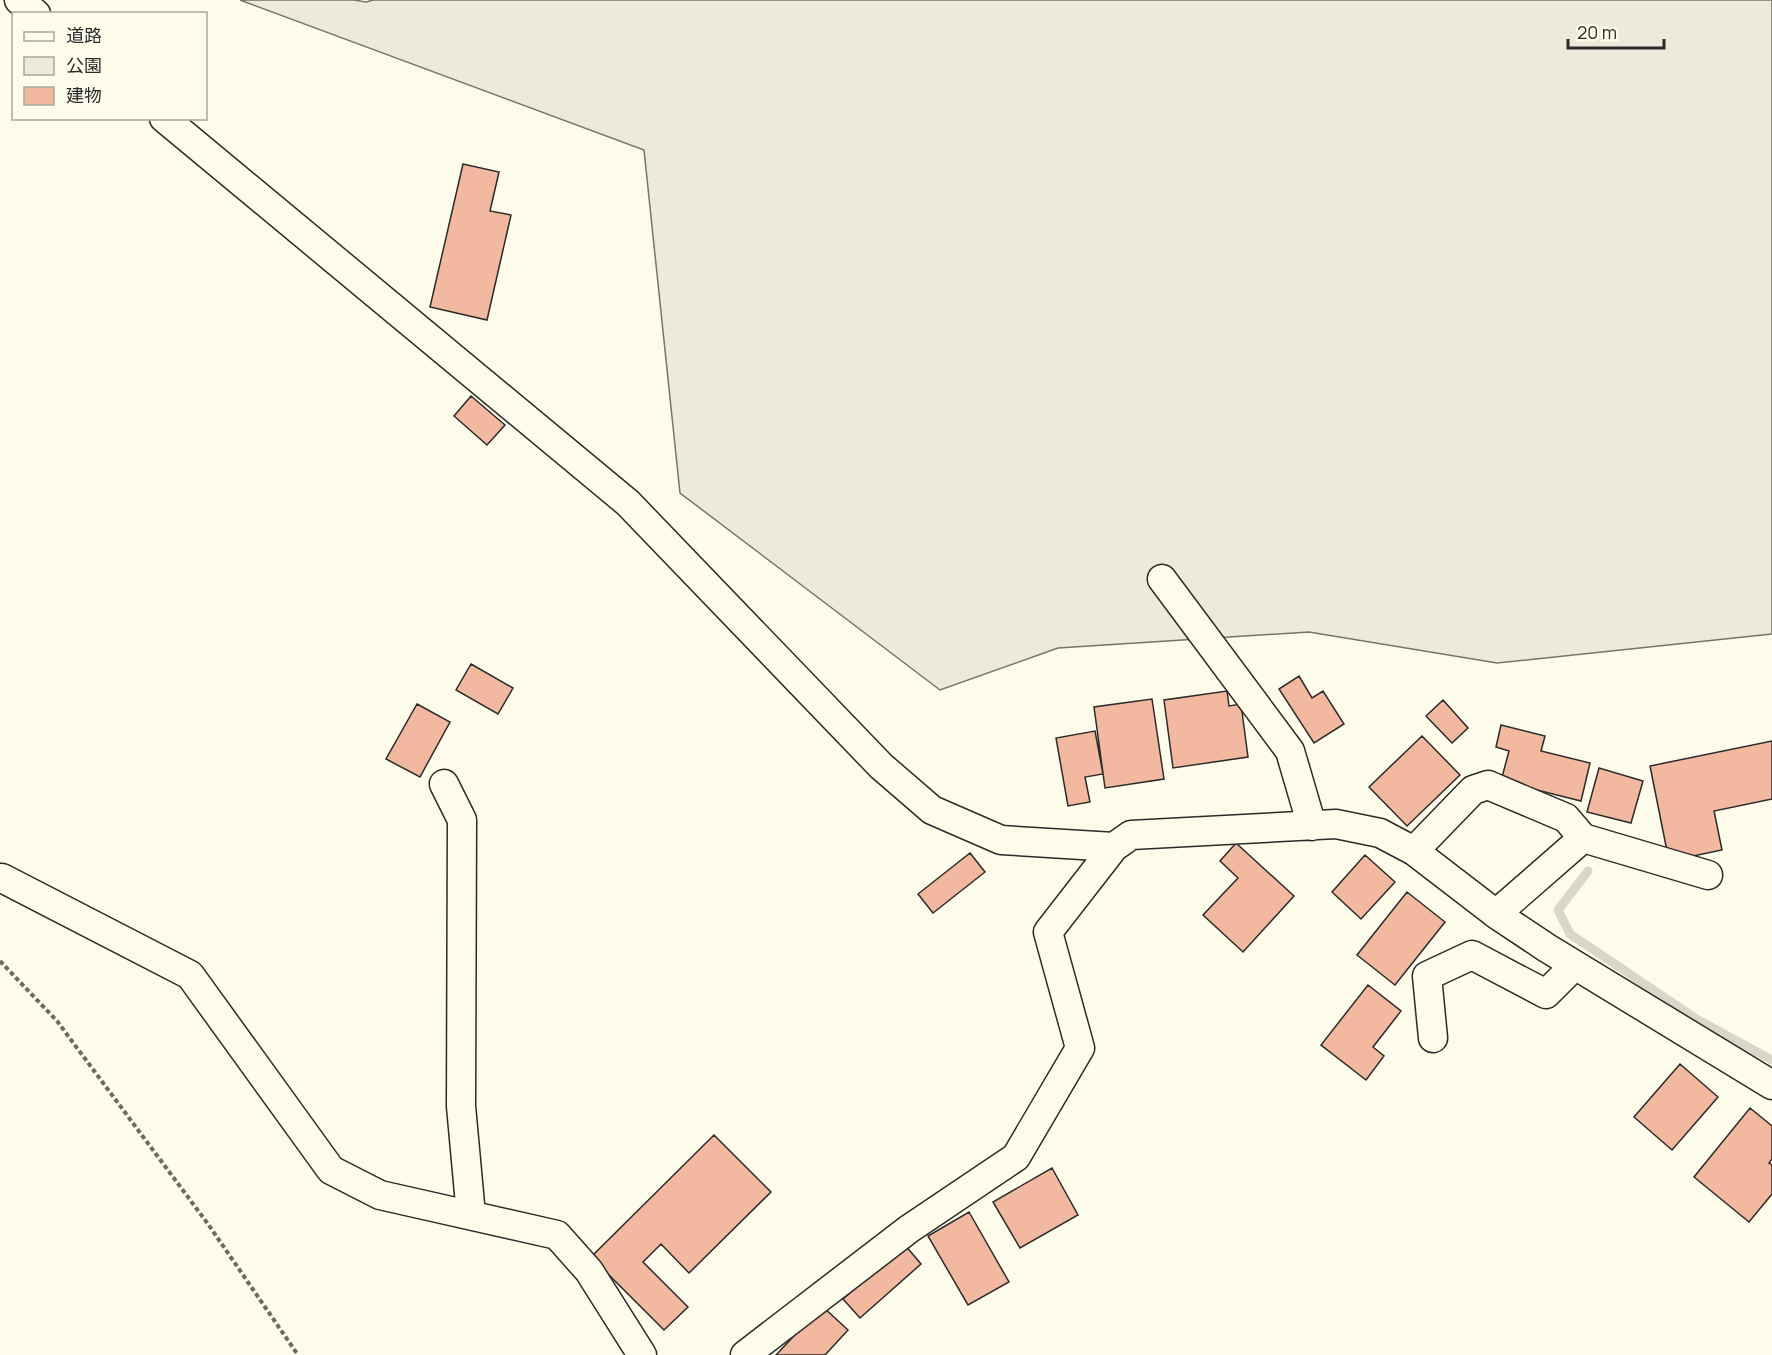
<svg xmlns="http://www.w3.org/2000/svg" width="1772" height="1355" viewBox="0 0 1772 1355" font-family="Manrope,'Noto Sans JP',sans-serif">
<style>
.green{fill:#ecebdb;stroke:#74746e;stroke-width:1.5}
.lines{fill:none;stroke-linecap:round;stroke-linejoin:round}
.stream{stroke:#d8d7c9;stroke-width:9}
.building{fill:#f2b8a0;stroke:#2b2b2b;stroke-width:1.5}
.street-casing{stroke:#2b2b2b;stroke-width:31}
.path{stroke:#6a6964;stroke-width:4;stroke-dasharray:4.5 3;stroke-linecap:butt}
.street{stroke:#fdfbea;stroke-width:28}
</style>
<rect width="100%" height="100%" fill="#fdfbea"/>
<path class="green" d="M240 0H354L366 2 373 0H1772V634L1497 663 1309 632 1058 648 940 690 680 493 644 150Z"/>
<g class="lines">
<path class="stream" d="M1588 871 1558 910 1570 934 1698 1020 1772 1060"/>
</g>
<path class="building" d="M463 164 499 172 490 211 511 215 487 320 430 307Z
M471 396 505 425 487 445 454 416Z
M471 664 513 688 498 714 456 690Z
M1299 676 1312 698 1323 691 1344 724 1314 743 1279 689Z
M1227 691 1229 706 1241 704 1248 757 1173 768 1164 700Z
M1152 699 1164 779 1105 788 1094 707Z
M1443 700 1468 728 1452 743 1426 716Z
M417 704 450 722 420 777 386 759Z
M1501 725 1545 736 1541 751 1590 763 1581 801 1501 781 1509 751 1496 747Z
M1095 731 1103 774 1085 777 1090 802 1068 806 1056 738Z
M1422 736 1460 775 1407 826 1369 787Z
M1772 741V799L1714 811 1722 850 1669 861 1650 766Z
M1599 768 1643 781 1631 823 1587 812Z
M1236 843 1294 896 1243 952 1203 915 1238 878 1220 861Z
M970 853 985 872 933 913 918 894Z
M1365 855 1395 882 1361 919 1332 892Z
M1407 892 1445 922 1395 985 1357 955Z
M1368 985 1401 1011 1373 1047 1384 1056 1366 1080 1321 1045Z
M1680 1064 1718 1097 1672 1150 1634 1117Z
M1750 1108 1772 1126V1159L1769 1163 1772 1165V1194L1749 1222 1694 1177Z
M714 1135 771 1192 689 1273 661 1244 643 1262 688 1307 664 1330 591 1257Z
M1052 1168 1078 1215 1020 1248 993 1202Z
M969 1212 1009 1282 968 1305 928 1236Z
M905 1245 921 1264 860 1318 843 1299Z
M822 1306 848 1330 825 1355H776Z"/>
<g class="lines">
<g class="street-casing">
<path id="street" d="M19 0 36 14
M164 118 628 503 881 766 932 810 1001 840 1114 847 1131 835 1336 824 1380 833 1414 851 1496 914 1547 948 1772 1085
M1162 579 1290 751 1312 826
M444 784 462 820 461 1106 471 1215
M1583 838 1708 875
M1414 851 1473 790 1488 785 1566 818 1583 838 1496 914
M2 878 190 975 331 1170 380 1195 557 1235 589 1271 642 1355
M1433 1038 1427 976 1472 955 1546 994 1575 965
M745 1355 909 1229 1016 1157 1080 1048 1048 932 1114 847"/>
</g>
<path class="path" d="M0 961 57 1021 208 1224 298 1355"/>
<use href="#street" class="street"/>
</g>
<rect x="12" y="12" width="195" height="108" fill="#fdfbea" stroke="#a9a89e" stroke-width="1.5"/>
<rect x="24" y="32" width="30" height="9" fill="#fdfbea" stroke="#a9a89e" stroke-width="1.5"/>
<text x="66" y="42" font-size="18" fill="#2b2b2b">道路</text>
<rect x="24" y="57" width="30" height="18" fill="#ecebdb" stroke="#a9a89e" stroke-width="1.5"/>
<text x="66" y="72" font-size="18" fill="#2b2b2b">公園</text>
<rect x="24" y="87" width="30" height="18" fill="#f2b8a0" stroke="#a9a89e" stroke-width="1.5"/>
<text x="66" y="102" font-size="18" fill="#2b2b2b">建物</text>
<path d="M1568 39v9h96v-9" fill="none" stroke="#2b2b2b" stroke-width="3"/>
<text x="1577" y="39" font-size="18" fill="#2b2b2b" stroke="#fdfbea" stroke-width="4.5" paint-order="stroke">20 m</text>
</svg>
